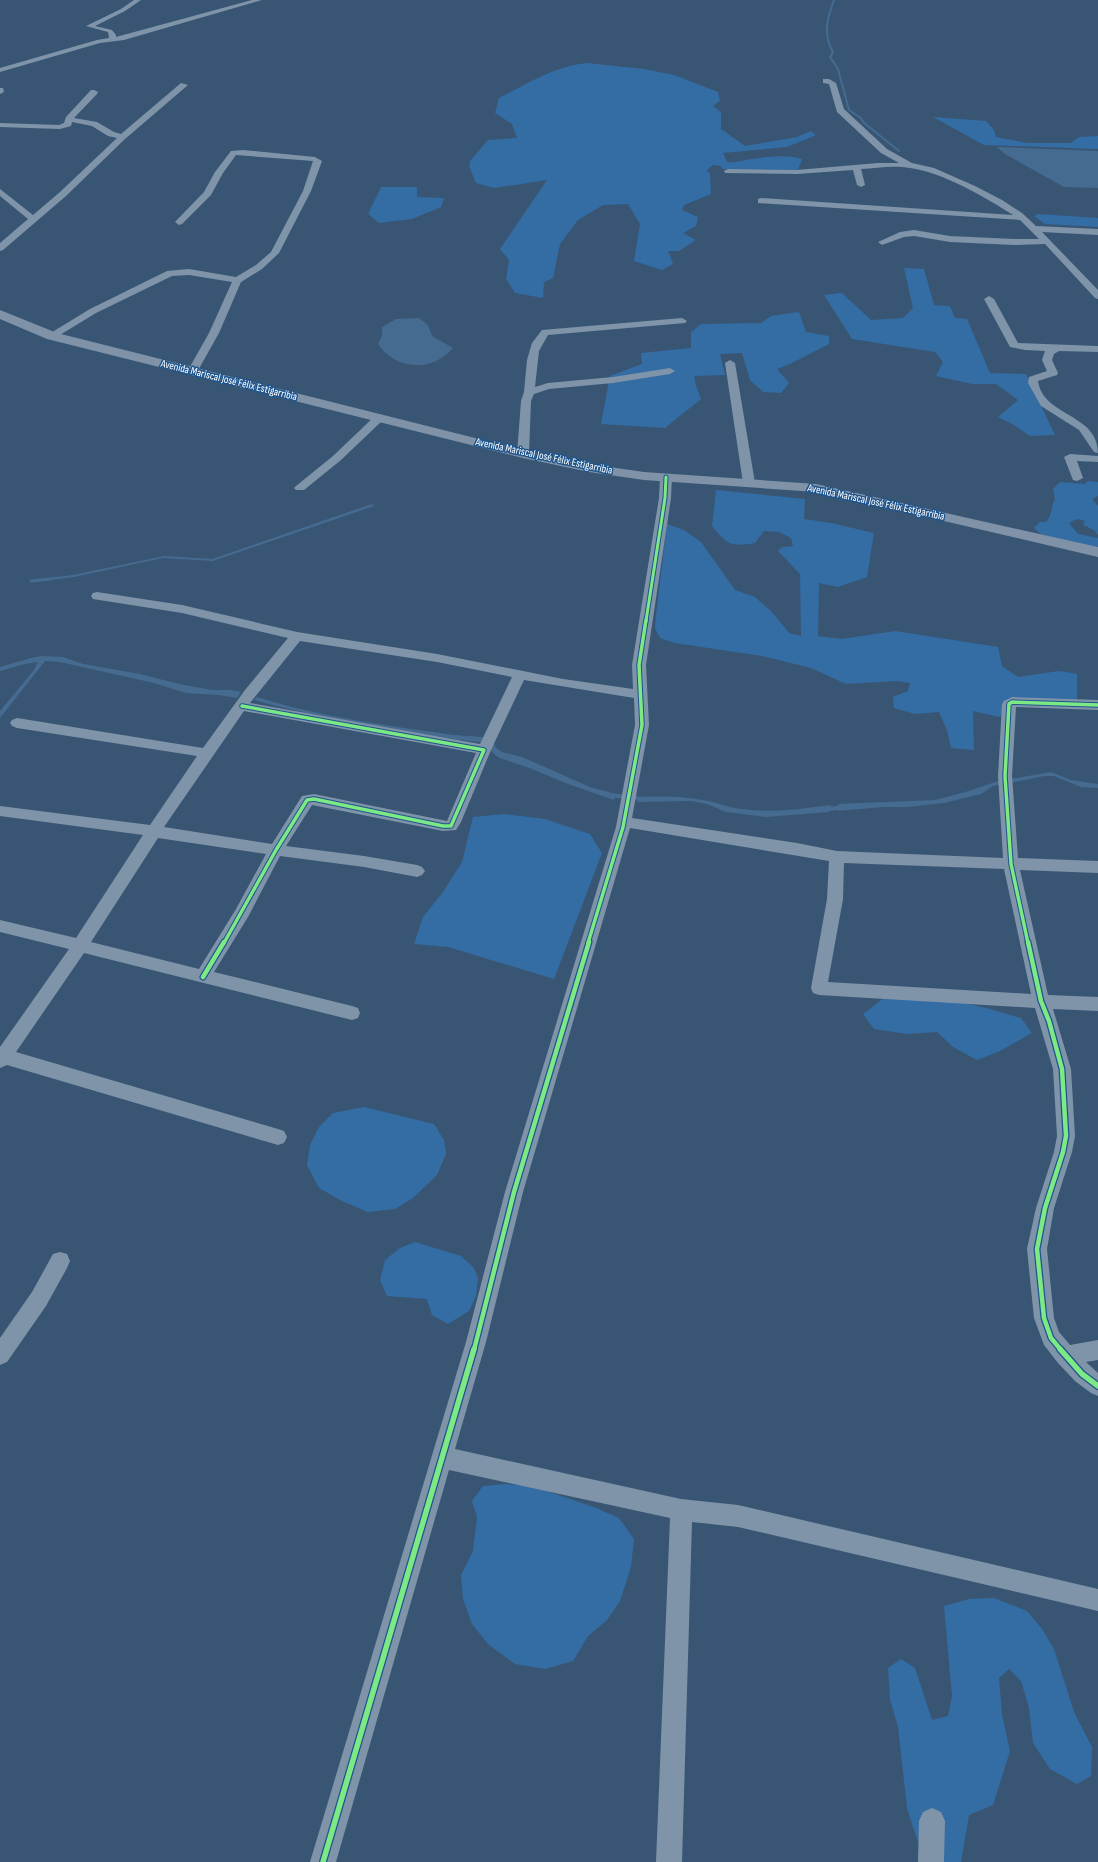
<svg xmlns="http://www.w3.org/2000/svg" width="1098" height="1862" viewBox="0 0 1098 1862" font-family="'Sofia Sans Condensed',sans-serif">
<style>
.green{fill:#346ca4}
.water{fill:#456b91}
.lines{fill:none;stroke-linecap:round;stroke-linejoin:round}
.stream-far2{stroke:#456b91;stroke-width:2}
.stream-far1{stroke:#456b91;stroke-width:3}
.stream{stroke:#456b91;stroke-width:4}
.minor{fill:#7f94a8;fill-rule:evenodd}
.major{fill:#7f92a7;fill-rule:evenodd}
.cycleway-far3-casing{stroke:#1f558d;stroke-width:5}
.cycleway-far2-casing{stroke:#1f558d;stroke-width:5.5}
.cycleway-far1-casing{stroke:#1f558d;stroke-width:7}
.cycleway-casing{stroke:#1f558d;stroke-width:8}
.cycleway-far3{stroke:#7ce984;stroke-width:3}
.cycleway-far2{stroke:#7ce984;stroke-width:3.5}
.cycleway-far1{stroke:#7ce984;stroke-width:4.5}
.cycleway{stroke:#7ce984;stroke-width:5.5}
.labels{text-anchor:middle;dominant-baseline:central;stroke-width:3;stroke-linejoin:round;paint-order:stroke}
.far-street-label{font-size:11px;fill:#fff;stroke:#1f558d}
</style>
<rect width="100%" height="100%" fill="#385674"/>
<path class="green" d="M587 63 644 69 674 75 718 92 720 101 713 106 721 112V129L745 146 797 137 811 131 816 135 787 147 723 153 727 162C739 163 741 160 751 159 768 157 786 154 802 159L798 170 723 169 720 166 713 165 707 170 710 174 711 194 684 205 682 210 698 217 696 226 683 233 696 240 679 251H668L673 264 662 270 634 261 640 224 628 204 603 205 578 220 560 244 553 278 544 282 543 298 515 293 506 279 509 260 500 249 547 180 494 188 476 183 469 166 470 161 488 140 517 138 512 124 495 113 499 98C527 84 555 66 587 63Z
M933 117 986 121 994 130 996 137 1027 143H1071L1079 137 1098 136V149L984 145Z
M381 187H417V197L444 198 441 207 412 219 379 223 368 214Z
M1038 214 1098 218V227L1045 224 1034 216Z
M904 268 924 269 934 305 950 306 955 318 967 319 990 373 1026 374 1055 435 1030 436 1014 425 998 417 1018 400 996 384H972L936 376 943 362 935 352 852 339 824 295 842 293 871 320 903 318 913 308Z
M799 312 806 332 829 336V344L790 364 777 369 789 383 781 393 763 392 750 380 742 353 720 354 725 375 694 376 696 386 701 399 665 428 601 424 610 376 642 364 641 353 691 348V332L701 324 761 323 771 316Z
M1088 481 1098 482V496L1092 499 1098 506V535L1094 530 1083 525 1085 521 1077 519 1069 523 1078 534 1098 538V550L1041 534 1034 528 1040 522H1046C1053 514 1050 508 1055 499L1053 489 1060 482 1085 484Z
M716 490 805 499 804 519 831 523 874 533 867 577 838 587 819 583 818 636 842 639 895 631 998 647 1002 666 1018 677 1059 671 1077 674V705L1013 706 999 717 973 711 974 750 951 748 947 730 939 712 915 714 894 708 893 697 908 691 910 683 897 681 846 684 811 668 762 656 675 643 660 638 655 628 656 615 667 524 684 530 701 542 735 590 755 597 771 611 789 633 801 636 800 574 778 551 782 547 793 546 791 538 779 532 764 531 755 543C731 547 727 545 712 526Z
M504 814 545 819 590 834 602 853 554 979 448 947 414 944 423 917 443 892 462 862 473 817Z
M885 997H937L990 1009 1021 1018 1032 1033 1000 1051 977 1060 953 1047 937 1032 907 1034 874 1029 863 1014Z
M364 1107 434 1124 444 1140 446 1154 437 1175 413 1198 395 1209 368 1212 342 1201 319 1188 307 1165 310 1145 319 1127 333 1113Z
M415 1242 461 1256 474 1268 478 1278 476 1296 469 1311 448 1324 432 1315 427 1299 387 1296 380 1280 385 1260 400 1248Z
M506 1484 532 1486 596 1508 619 1518 634 1539 631 1567 620 1601 607 1620 588 1636 573 1661 545 1669 515 1664 489 1645 472 1624 463 1599 461 1575 473 1551 477 1517 472 1501 483 1486Z
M994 1598 1027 1611 1042 1629 1054 1649 1074 1712 1092 1747 1091 1776 1077 1784 1050 1769 1033 1743 1029 1708 1021 1681 1009 1669 999 1678 1002 1714 1010 1751 993 1805 969 1815 961 1862H932L919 1845 907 1808 898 1727 890 1699 888 1668 901 1659 915 1668 932 1720 948 1716 952 1696 944 1606 969 1599Z"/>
<path class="water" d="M997 147 1098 151V188L1064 187 1005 154Z
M419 318 428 325 432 336 453 348C432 373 395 370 378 344L382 336V327L396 319Z
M372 504 374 506 213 561 163 558 74 577 44 581 47 578 73 575 164 556 212 559Z
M41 656 63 657 83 664 140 674 179 684 212 690H231L241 692 237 698 219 695 186 693 154 683 60 662 45 661 0 718V711L34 670 38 662 25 664 0 671V667L31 658Z
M257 697C323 718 392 726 461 736L460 740C391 729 321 719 254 700Z
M468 736 482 737 493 741 496 748 502 752 522 757 590 787 616 794 614 800 568 784 532 769 500 758 494 754 484 742 466 741Z
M1051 772 1071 780 1098 784V788L1081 787 1054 776H1044L1010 783 1011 779Z
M1001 780V784L993 786 981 794 944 803 908 807H883L837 811 838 804 935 800 969 791Z
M639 797C659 796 683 796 703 800 717 802 728 808 742 809 772 813 801 809 831 805L829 812 766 817 726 812 707 804 691 801 637 802Z"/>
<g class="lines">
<path class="stream-far2" d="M834 0C827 18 823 35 833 52L830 57 838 69 849 110 861 118 863 122 899 151"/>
<path class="stream-far1" d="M31 581 50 579"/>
<path class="stream" d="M456 737 472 739
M610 795 643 799
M824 810 842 807"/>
<path class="minor" d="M134 0H141L125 11 95 26 112 30 116 35V37L252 0H262L124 40 100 43 0 72V68L97 40 109 38 108 32 86 26 121 9Z
M823 79H829L836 83 844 109 887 149 912 163 934 168 975 186 1002 200 1022 213 1036 226 1098 229V235L1042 232 1098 290V299L1095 298 1045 244 1014 245 950 242 914 236 904 237 882 245 878 242 900 232 914 230 950 236 1014 239H1039L1020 220 758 203V199L761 198 1013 215C985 197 942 172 910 168 894 165 876 168 861 169L865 185 861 187 857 185 853 170 797 174 725 173 724 171 728 169 797 170 878 163H899L881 153 837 112 829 84 823 83Z
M181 83 188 85 125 139 66 196 3 250 0 251V243L28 219 0 196V189L33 215 60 192 117 138 108 136 92 126 72 122 71 126 60 129 0 127V123L59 125 64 123 66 117 91 90H94L98 92 97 94 74 118 97 122 114 132 121 134Z
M0 88H3L4 92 0 94Z
M243 150 315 157 322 161 311 191 279 253 262 269 241 282 219 333 196 374 192 375 187 372 209 333 232 282 189 275 172 276 96 313 55 338H49L47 336 49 334 90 309 167 271 189 269 236 277 256 265 271 252 303 191 313 161 236 155 223 173 211 195 182 224 179 225 175 222 204 192 215 172 231 151Z
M989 296 994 299 1018 343 1098 346V352L1059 351 1054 354 1052 360 1058 373 1057 375 1038 381C1043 417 1098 413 1098 453L1094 452 1079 430 1041 406 1028 383 1029 377 1047 371 1042 360 1045 351 1025 350 1010 347 984 299Z
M682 318 687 321 685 323 548 335 539 351 535 387 548 383 613 377 670 368 675 371 670 374 613 383 549 389 534 394 531 401 529 454 527 456H519L517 454 521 401 524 392 527 360 532 343 542 330Z
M730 360 735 363 755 483 749 486 743 483 725 363Z
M380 414 385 417 384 419 341 460 304 490H296L294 488 296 486 333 456 376 415Z
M1070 454 1098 456V462L1077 461 1083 478 1077 481 1073 480 1064 457Z
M666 474 672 477 671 498 646 665 649 725 632 818 797 843 837 851 1003 858 998 776 1002 704 1004 701 1012 697 1098 700V710L1016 707 1012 776 1018 858 1098 861V873L1020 870 1048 995 1098 997V1011L1053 1009 1071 1069 1075 1136 1072 1152 1054 1208 1047 1249 1054 1318 1059 1332 1070 1345 1098 1340V1360L1086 1362 1098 1373V1396L1091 1393 1075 1381 1058 1363 1044 1345 1034 1318 1027 1249 1036 1208 1054 1152 1057 1136 1053 1069 1035 1008 819 995 813 993 811 988 827 899 829 861 630 828 523 1192 486 1342 455 1449 681 1499 738 1505 1098 1589V1611L738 1527 692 1522 682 1862H656L670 1518 449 1470 336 1862H310L466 1342 505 1192 616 827 635 725 634 698 524 680 491 750 461 822 456 830 443 831 312 805 286 846 364 856 417 865 422 867 425 871 422 875 417 877 364 867 280 856 248 917 214 972 352 1006 358 1008 360 1013 358 1018 352 1020 84 953 16 1052 278 1129 284 1131 287 1137 284 1143 278 1145 7 1065 0 1068V1047L69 949 0 932V920L76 938 143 835 0 816V806L150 825 197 756 17 728 12 726 10 723 12 720 17 718 203 748 245 690 288 638 182 613 93 599 91 596 93 593 97 592 182 605 297 632 437 654 563 679 633 689 632 665 659 498 660 477ZM300 641 437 662 512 677 480 744 250 703ZM244 711 476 753 447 821 314 794 302 796 272 844 164 827ZM158 838 266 854 236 909 199 969 91 942ZM844 863 1004 869 1031 994 828 982 843 899Z
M60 1252 67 1254 70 1261 67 1268 46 1306 7 1362 0 1365V1338L32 1292 53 1254Z
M932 1808 941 1812 945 1821 944 1862H918L919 1821 923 1812Z"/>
<path class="major" d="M0 310 57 333 523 450 589 464 644 472 816 484 1098 547V557L888 508 816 492 644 480 589 472 523 458 47 339 0 319Z"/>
<g class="cycleway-far3-casing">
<path id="cycleway-far3" d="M646 621 665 498 666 477"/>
</g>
<g class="cycleway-far2-casing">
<path id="cycleway-far2" d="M224 943 276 850 307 800 314 799 443 826H451L484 750 242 706
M588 943 623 827 642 725 639 665 646 620
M1028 943 1011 864 1005 776 1009 704 1012 702 1098 705"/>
</g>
<g class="cycleway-far1-casing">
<path id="cycleway-far1" d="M1028 942 1041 1001 1049 1021 1062 1069 1066 1136 1063 1152 1045 1208 1037 1249 1044 1318 1051 1338 1061 1350
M203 977 224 942
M474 1350 514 1192 589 942"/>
</g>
<g class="cycleway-casing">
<path id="cycleway" d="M1060 1349 1082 1374 1098 1386
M323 1862 474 1349"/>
</g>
<use href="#cycleway-far3" class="cycleway-far3"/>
<use href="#cycleway-far2" class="cycleway-far2"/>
<use href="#cycleway-far1" class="cycleway-far1"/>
<use href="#cycleway" class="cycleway"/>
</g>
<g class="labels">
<g class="far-street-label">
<text transform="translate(229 380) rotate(14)">Avenida Mariscal José Félix Estigarribia</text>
<text transform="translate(544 456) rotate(12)">Avenida Mariscal José Félix Estigarribia</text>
<text transform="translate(876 502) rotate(12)">Avenida Mariscal José Félix Estigarribia</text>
</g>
</g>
</svg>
